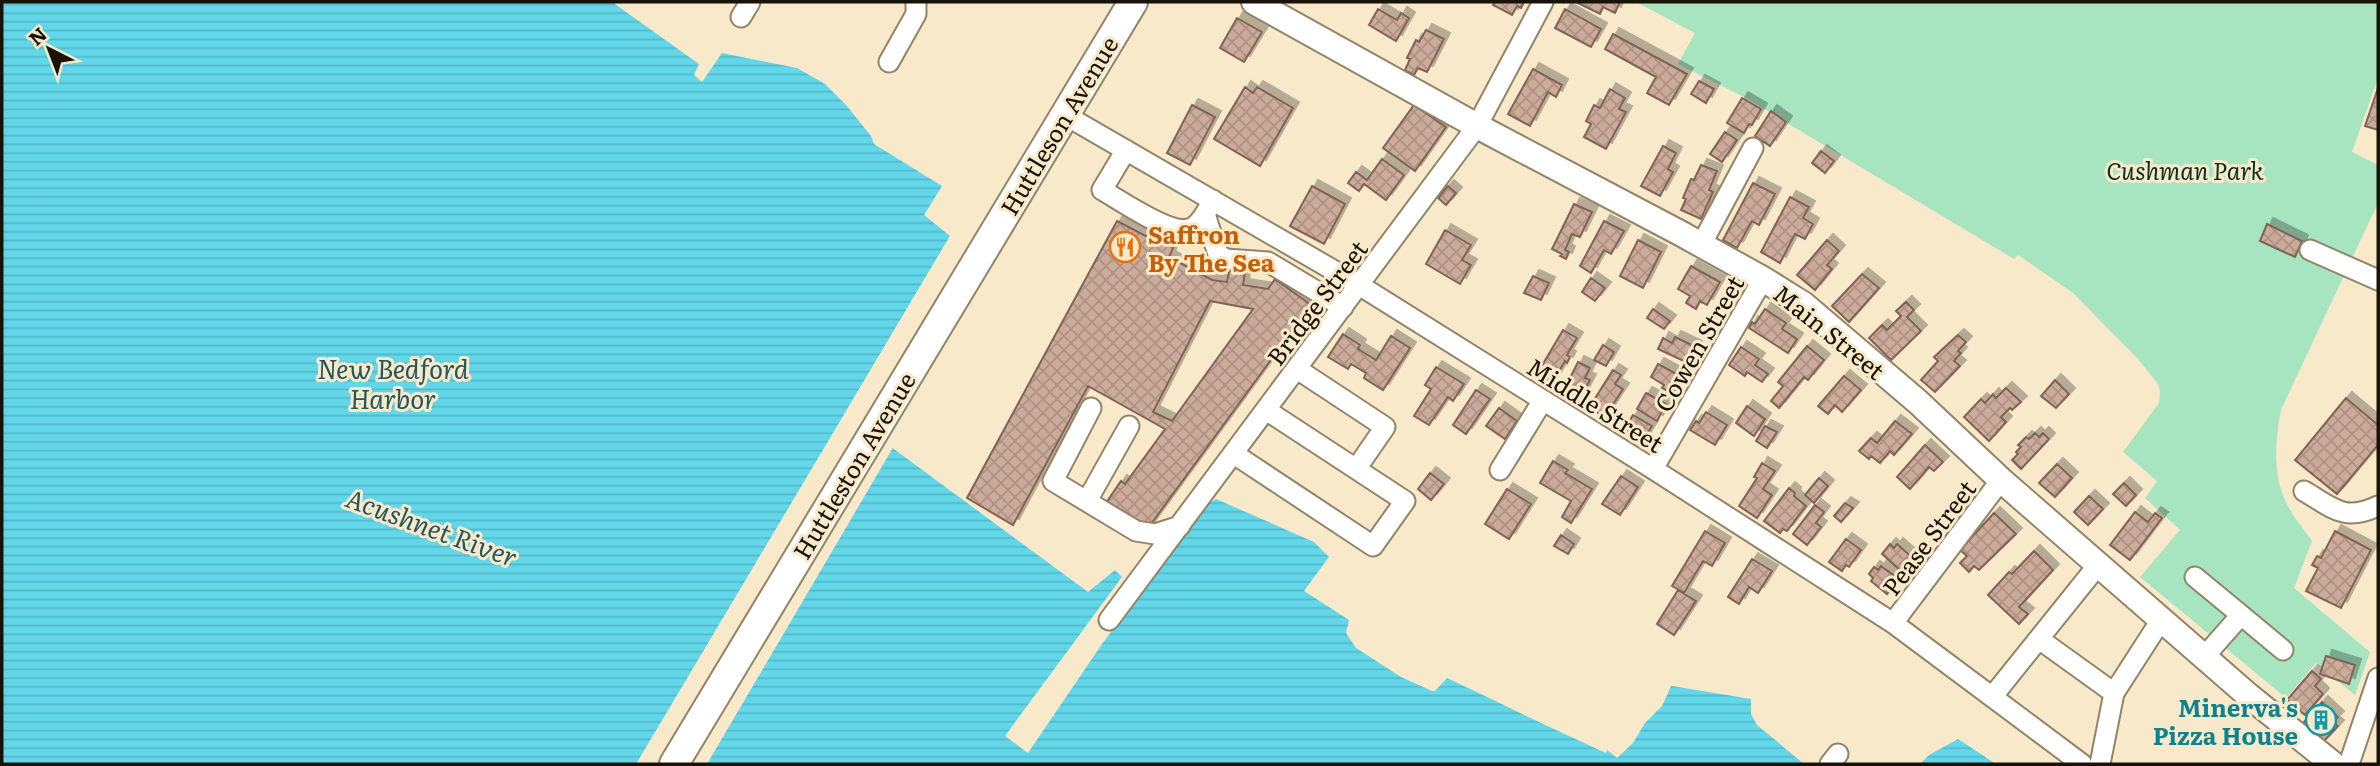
<svg xmlns="http://www.w3.org/2000/svg" width="2380" height="766" viewBox="0 0 2380 766" font-family="Literata,serif">
<style>
.green{fill:#a7e5c1}
.water{fill:url(#water-rules)}
.pier{fill:#f8e9ca}
.building{fill:url(#building-cross-hatch);stroke:#806354;stroke-width:2;fill-rule:evenodd;filter:url(#shadow)}
.lines{fill:none;stroke-linecap:round;stroke-linejoin:round}
.minor-casing{stroke:#928467;stroke-width:23}
.major-casing{stroke:#928467;stroke-width:28}
.highway-casing{stroke:#928467;stroke-width:32}
.minor{stroke:#fff;stroke-width:19}
.major{stroke:#fff;stroke-width:24}
.highway{stroke:#fff;stroke-width:28}
.labels{text-anchor:middle;dominant-baseline:central;stroke-width:6;stroke-linejoin:round;paint-order:stroke}
.street-label{font-size:24px;fill:#181208;stroke:#f8e9ca}
.park-label{font-size:24px;font-style:italic;fill:#0b3220;stroke:#f8e9ca}
.food-label{font-size:24px;font-weight:bold;fill:#c56008;stroke:#f8e9ca;text-anchor:start}
.culture-label{font-size:24px;font-weight:bold;fill:#0d838f;stroke:#f8e9ca;text-anchor:end}
.water-label{font-size:26px;font-style:italic;fill:#25575f;stroke:#f8e9ca}
</style>
<defs>
<pattern id="water-rules" width="6" height="5" patternUnits="userSpaceOnUse" patternTransform="scale(1.75)"><rect width="6" height="5" fill="#62d7e9"/><path d="M0 2.5h6" fill="none" stroke="#54b8c6"/></pattern>
<pattern id="building-cross-hatch" width="8" height="8" patternUnits="userSpaceOnUse" patternTransform="scale(1.75)"><rect width="8" height="8" fill="#cbab9a"/><path d="M0 0l8 8M0 8l8-8" fill="none" stroke="#ae9283"/></pattern>
<filter id="shadow"><feDropShadow dx="6" dy="-6" stdDeviation="0" flood-color="#0004"/></filter>
</defs>
<rect width="100%" height="100%" fill="#f8e9ca"/>
<path class="green" d="M1636 2H2378V78L2352 152 2378 165V203L2281 410C2275 441 2272 474 2287 504 2293 517 2304 529 2312 541L2294 588 2370 652 2355 695 2316 663 2286 698 2140 577 2180 530 2145 498 2157 481 2123 452 2159 403 2160 391 2158 384 2138 359 2073 293 2018 255 2014 259 1744 97 1678 64 1695 33Z"/>
<path class="water" d="M2 2H612L699 64 694 75 702 82 722 53 797 68 825 84 846 105 871 136 874 144 942 186 924 215 950 236 845 413 1088 592 1115 570 1122 577 1005 736 1028 753 1102 644 1207 505 1216 499 1314 542 1329 557 1304 591 1349 620 1352 633 1365 644 1438 683 1447 678C1500 703 1552 729 1606 753L1607 750H1612L1666 685 1751 699V714L1757 725 1804 764H2Z
M1958 739 1996 764H1920L1929 755Z"/>
<path class="pier" d="M952 233 953 238 849 412 894 446 707 764H636Z
M1349 620 1354 625 1356 631 1367 641 1408 666 1434 679H1438L1443 676 1447 678 1435 691H1432L1401 677 1356 648 1346 633Z
M1666 681 1673 682 1662 706 1645 723 1633 743 1617 758 1607 750 1608 746 1620 737 1631 718Z"/>
<path class="building" d="M1495 2H1524L1521 8 1517 6 1512 15 1493 5Z
M1576 2H1620L1615 13 1603 7 1600 14Z
M1378 9 1397 20 1401 13 1409 18 1396 41 1369 25Z
M1565 9 1601 29 1591 47 1555 28Z
M1237 18 1262 32 1244 62 1220 48Z
M1426 30 1444 39 1427 72 1418 68 1414 75 1405 70 1410 59 1407 58 1416 40 1419 42Z
M1613 34 1687 74 1669 105 1647 93 1656 77 1605 49Z
M1533 69 1562 85 1556 97 1548 92 1530 126 1508 114Z
M1699 81 1714 89 1706 103 1691 94Z
M1245 87 1253 93 1257 87 1293 108 1260 166 1214 139Z
M2378 88V130L2365 126Z
M1610 89 1625 98 1619 109 1626 112 1606 149 1584 137 1591 124 1586 121 1594 105 1600 108Z
M1742 98 1761 109 1752 125 1749 124 1744 133 1727 123Z
M1192 105 1215 117 1190 165 1167 153Z
M1414 105 1446 127 1415 171 1383 148Z
M1771 111 1786 122 1770 146 1755 136Z
M1725 132 1737 140 1722 162 1710 154Z
M1663 146 1676 153 1668 169 1673 172 1660 196 1641 186Z
M1821 151 1834 161 1825 173 1812 163Z
M1382 159 1404 175 1386 200 1364 184 1359 191 1348 183 1356 172 1367 180Z
M1701 165 1717 171 1709 190 1713 192 1701 219 1681 210 1686 199 1683 198 1691 179 1694 180Z
M1753 183 1775 194 1759 225 1752 221 1737 248 1723 240Z
M1312 186 1345 204 1324 244 1290 226Z
M1448 186 1456 193 1446 205 1438 198Z
M1790 197 1809 207 1803 218 1813 224 1805 239 1795 234 1780 263 1761 252Z
M1574 204 1592 212 1580 237 1572 234 1565 250 1569 252 1566 259 1560 256 1562 254 1552 249Z
M1117 221 1161 244 1163 240 1174 246 1169 257 1212 280 1227 282 1229 271 1245 273 1243 285 1268 289 1275 279 1311 305 1146 531 1106 503 1121 481 1125 484 1165 429 1088 386 1013 525 967 498ZM1210 301 1253 309 1172 421 1153 412Z
M1604 221 1624 231 1611 254 1604 250 1591 273 1580 266Z
M2267 224 2302 241 2295 257 2260 241Z
M1445 230 1471 245 1462 260 1471 265 1460 284 1426 264Z
M1638 240 1661 252 1643 288 1620 276Z
M1827 240 1839 251 1827 265 1832 269 1815 290 1797 275Z
M1691 266 1720 282 1707 305 1700 301 1696 309 1686 303 1690 296 1678 289Z
M1862 274 1879 288 1849 322 1832 306Z
M1533 276 1549 283 1541 300 1524 293Z
M1591 278 1605 288 1595 301 1582 292Z
M1906 302 1914 310 1907 317 1921 331 1891 360 1869 338 1882 325 1887 330 1901 316 1896 311Z
M1653 309 1670 321 1664 329 1647 318Z
M1765 309 1786 323 1782 329 1797 339 1788 353 1749 328 1752 322 1755 324Z
M1563 330 1577 338 1567 355 1570 357 1567 363 1565 361 1552 383 1537 374Z
M1343 334 1360 345 1358 349 1376 360 1391 336 1410 348 1383 390 1364 378 1366 373 1351 364 1348 369 1328 357Z
M1958 335 1966 342 1958 351 1961 353 1954 361 1960 366 1935 392 1921 380 1938 361 1934 357Z
M1675 337 1696 347 1688 363 1658 349 1663 338 1672 343Z
M1603 345 1614 352 1606 366 1594 360Z
M1807 346 1824 360 1808 380 1804 377 1779 408 1771 401 1783 386 1778 382Z
M1741 347 1759 359 1755 365 1768 374 1762 382 1747 372 1745 376 1729 365Z
M1578 362 1590 368 1585 378 1590 380 1579 401 1563 392Z
M1658 364 1682 377 1673 394 1662 388 1664 385 1651 377Z
M1436 367 1464 384 1453 401 1448 397 1429 425 1414 416 1431 389 1425 385Z
M1613 370 1621 375 1615 384 1623 389 1605 417 1589 408Z
M1844 376 1861 390 1842 412 1835 405 1828 414 1818 406Z
M2055 380 2069 394 2056 408 2041 396Z
M2006 388 2021 402 2012 410 2010 408 2001 417 2006 422 1989 441 1964 417 1981 399 1985 403 1993 394 1996 398Z
M1476 390 1490 399 1466 434 1453 425Z
M1646 393 1666 404 1657 421 1637 409Z
M2346 398 2378 425V445L2337 494 2295 460Z
M1747 406 1765 419 1754 436 1736 423Z
M1499 408 1517 421 1505 439 1486 426Z
M1706 412 1727 425 1715 445 1690 430 1696 421 1699 423Z
M1633 415 1652 426 1643 441 1624 430Z
M1895 421 1912 434 1894 455 1890 451 1880 463 1871 456 1869 459 1859 451 1871 438 1877 443Z
M1765 426 1777 432 1767 448 1756 441Z
M2035 433 2039 437 2043 433 2049 439 2021 469 2012 460 2018 454 2016 452 2021 447 2018 445 2026 437 2029 439Z
M1925 445 1943 462 1934 471 1929 467 1910 489 1897 477Z
M1553 461 1568 470 1565 473 1592 489 1571 523 1562 517 1571 501 1540 483Z
M1762 463 1775 471 1763 489 1772 495 1757 518 1739 506 1757 478 1754 477Z
M2057 464 2072 478 2055 497 2039 483Z
M1430 473 1444 484 1431 500 1418 489Z
M1621 476 1638 487 1620 515 1602 504Z
M1819 478 1828 486 1814 503 1805 495Z
M2124 483 2136 495 2126 506 2113 494Z
M1789 488 1795 493 1794 496 1806 506 1787 531 1783 529 1780 533 1764 521Z
M1507 489 1531 504 1509 539 1485 524Z
M2089 496 2103 509 2088 525 2074 512Z
M1845 503 1853 508 1841 522 1834 516Z
M1815 505 1824 512 1816 523 1821 527 1807 545 1793 534Z
M2135 512 2148 522 2155 513 2162 518 2130 560 2110 545Z
M1994 513 2016 534 1979 570 1974 566 1969 572 1960 563 1967 556 1960 550Z
M1705 531 1725 543 1712 566 1703 561 1684 593 1672 586Z
M2335 531 2371 550 2341 608 2306 591 2318 568 2312 565 2317 556 2321 558Z
M1561 535 1574 544 1568 554 1554 546Z
M1846 539 1861 550 1849 567 1846 565 1842 571 1829 562Z
M1890 544 1894 548 1897 544 1914 559 1902 572 1882 554Z
M2034 551 2053 570 2019 607 2028 614 2019 624 1988 595 2009 572 2012 574Z
M1752 559 1772 571 1758 593 1749 587 1739 604 1728 597Z
M1881 566 1899 579 1887 594 1871 581 1873 578 1869 574 1874 567 1878 570Z
M1678 590 1696 601 1674 635 1657 624Z
M2326 656 2355 665 2349 684 2320 674Z
M2312 671 2321 679 2315 686 2323 694 2305 715 2287 700Z
M2322 702 2338 717 2333 722 2338 726 2324 741 2304 722Z"/>
<g class="lines">
<g class="minor-casing">
<path id="minor" d="M741 17 750 2
M889 62 916 14V2
M1065 115 1359 285 1653 469 1893 623 2082 764
M1126 150 1102 190C1120 200 1168 234 1188 229 1200 227 1207 210 1213 200
M1205 214 1218 254 1226 259 1268 262 1343 307
M1701 245 1753 148
M2310 250 2378 280
M1297 369 1385 427 1356 469
M1091 408 1053 481 1136 531 1155 534 1180 526
M1234 454 1373 546 1405 501 1266 410
M1653 469 1763 279
M1500 470 1543 400
M2304 491C2333 508 2344 522 2378 506
M1087 501 1129 426
M2195 577 2241 615 2204 657
M2241 615 2283 650
M1109 620 1477 126 1543 2
M1893 623 2001 480
M2039 639 2114 693
M1992 697 2098 565
M1830 764 1838 754
M2100 764 2114 693 2161 620
M2349 764 2378 678"/>
</g>
<g class="major-casing">
<path id="major" d="M1254 2 1477 126 1680 233 1763 279 1803 304 1918 402 2001 480 2249 696 2333 764"/>
</g>
<g class="highway-casing">
<path id="highway" d="M674 764 1133 2"/>
</g>
<use href="#minor" class="minor"/>
<use href="#major" class="major"/>
<use href="#highway" class="highway"/>
</g>
<defs>
<g id="restaurant-ring" transform="scale(1.575)"><circle r="9.5" fill="#f8e9ca" stroke="#e8710a" stroke-width="1.5"/><path d="M-5-6h1v4h1v-4h1v4h1v-4h1v5L-1.5 .5V6h-2V.5L-5-1ZM5-6V6H3V1.5H1.5Q1.5-4 5-6Z" fill="#e8710a"/></g>
<g id="building-ring" transform="scale(1.575)"><circle r="9.5" fill="#f8e9ca" stroke="#0f9aa8" stroke-width="1.5"/><path d="M-4-6H4V6H1V3H-1V6H-4ZM-2.5-4.3h1.7v1.8h-1.7ZM.8-4.3h1.7v1.8H.8ZM-2.5-1h1.7V.8h-1.7ZM.8-1h1.7V.8H.8Z" fill="#0f9aa8"/></g>
</defs>
<g fill-rule="evenodd">
<use href="#restaurant-ring" x="1125" y="247"/>
<use href="#building-ring" x="2321" y="720"/>
</g>
<g class="labels">
<g class="street-label">
<text transform="translate(1058 125) rotate(-59)">Huttleson Avenue</text>
<text transform="translate(1316 302) rotate(-53)">Bridge Street</text>
<text transform="translate(1830 331) rotate(39)">Main Street</text>
<text transform="translate(1698 343) rotate(-60)">Cowen Street</text>
<text transform="translate(1596 404) rotate(32)">Middle Street</text>
<text transform="translate(853 465) rotate(-59)">Huttleston Avenue</text>
<text transform="translate(1928 537) rotate(-53)">Pease Street</text>
</g>
<g class="park-label">
<text x="2185" y="169">Cushman Park</text>
</g>
<g class="food-label">
<text x="1148" y="233">Saffron<tspan x="1148" dy="28">By The Sea</tspan></text>
</g>
<g class="culture-label">
<text x="2298" y="706">Minerva's<tspan x="2298" dy="28">Pizza House</tspan></text>
</g>
<g class="water-label">
<text x="393" y="367">New Bedford<tspan x="393" dy="30">Harbor</tspan></text>
<text transform="translate(432 526) rotate(20)">Acushnet River</text>
</g>
</g>
<rect width="2380" height="766" fill="none" stroke="#181208" stroke-width="7"/>
<g transform="translate(49 49) rotate(318)" stroke="#f8e9ca" stroke-width="5" paint-order="stroke">
<path d="M0-5L12 26L0 18L-12 26Z" fill="#181208"/>
<text y="-10" font-size="19" font-weight="bold" text-anchor="middle" fill="#181208">N</text>
</g>
</svg>
